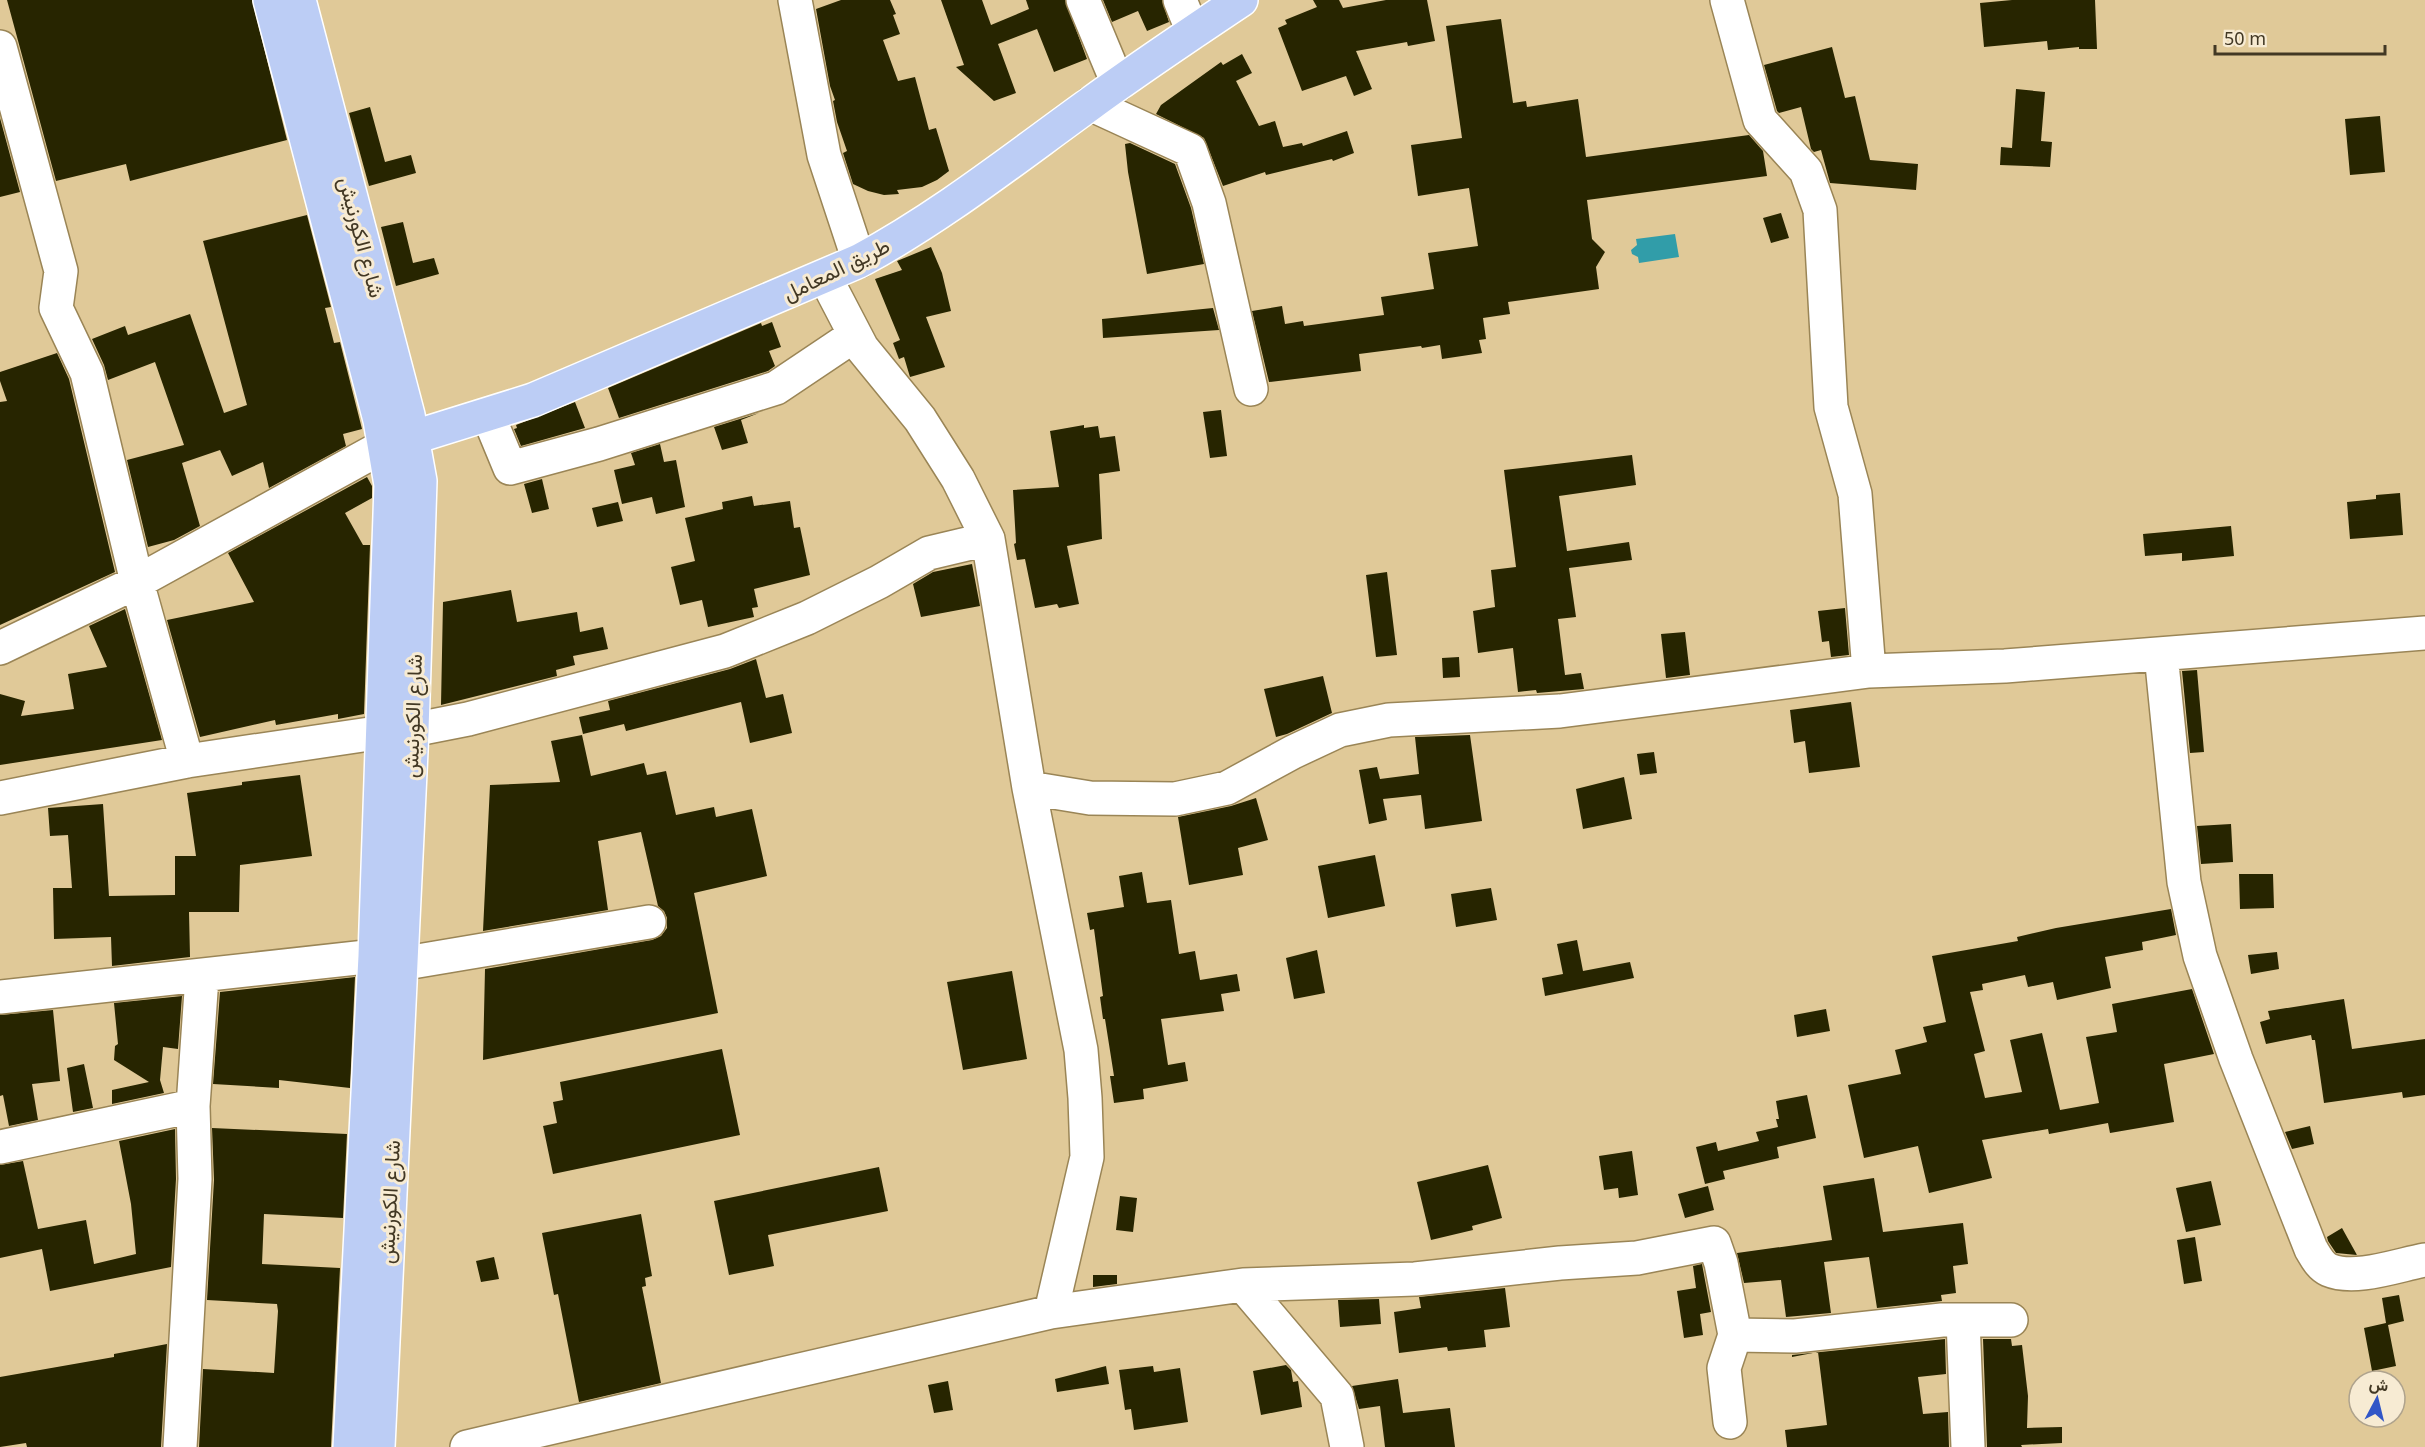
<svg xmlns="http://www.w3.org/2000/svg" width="2425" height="1447" viewBox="0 0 2425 1447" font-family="'Noto Sans',Vazirmatn,sans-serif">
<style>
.water{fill:#319da9}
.building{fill:#272500}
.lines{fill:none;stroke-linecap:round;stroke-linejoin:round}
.minor-casing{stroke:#9a8556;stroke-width:36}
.major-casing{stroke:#fff;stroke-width:36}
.minor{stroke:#fff;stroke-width:33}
.major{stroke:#bccdf5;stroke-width:33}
.labels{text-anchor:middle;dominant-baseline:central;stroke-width:6;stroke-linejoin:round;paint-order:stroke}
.street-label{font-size:21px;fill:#423824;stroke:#f7ebd3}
</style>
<rect width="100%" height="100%" fill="#e0c998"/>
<path class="water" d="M1675 234 1679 257 1639 263 1638 257 1632 254 1631 250 1637 245 1636 239Z"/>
<path class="building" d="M7 0H252L287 140 130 181 126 164 56 181Z
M841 0H890L896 14 893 15 900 34 883 40 898 81 915 77 929 130 936 128 949 171 937 180 922 187 897 190 899 194 884 195 868 191 853 184 843 153 847 151 837 122 833 101 835 100 830 86 816 9Z
M941 0H982L991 25 1029 9 1026 0H1065L1087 59 1054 72 1037 29 998 44 1016 93 994 101 956 67 964 65Z
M1103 0H1162L1169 22 1147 31 1138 11 1112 22Z
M1313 0H1339L1343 8 1386 0H1427L1435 41 1408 46 1407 42 1356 51 1372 89 1354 96 1346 76 1302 91 1278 28 1287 24 1285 20 1317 7Z
M2012 0H2095L2097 49H2079V47L2048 50 2047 41 1984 47 1980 3Z
M1501 19 1513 103 1526 101 1527 107 1578 99 1586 157 1749 135 1763 151 1767 176 1587 200 1592 239 1605 252 1596 267 1599 289 1508 302 1510 314 1483 318 1486 339 1479 340 1482 353 1442 359 1440 345 1422 348 1421 346 1359 354 1361 371 1269 382 1252 311 1282 306 1285 324 1303 321 1304 326 1384 315 1381 297 1434 289 1428 253 1478 246 1469 188 1418 196 1411 145 1462 138 1446 26Z
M1832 47 1845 98 1855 96 1870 160 1918 164 1916 190 1830 183 1821 150 1814 152 1811 149 1801 107 1779 113 1777 111 1764 65Z
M1242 54 1252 73 1236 81 1259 126 1275 121 1283 147 1302 143 1303 146 1347 131 1354 153 1333 161 1332 159 1266 175 1265 172 1223 186 1204 138 1156 114 1161 105 1221 62 1223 65Z
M2016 89 2045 92 2041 141 2052 142 2050 167 2000 165 2001 147 2012 148Z
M370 107 385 162 411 155 416 173 369 186 349 113Z
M2380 116 2385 172 2350 175 2345 119Z
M0 118 20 192 0 197Z
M1130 143 1175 164 1191 208 1204 264 1147 274 1128 172 1125 144Z
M1781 213 1789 238 1771 243 1763 218Z
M307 215 331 307 325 308 334 343 340 342 362 429 343 434 346 446 269 488 263 462 232 476 220 450 182 463 200 526 174 540 148 547 127 460 184 445 155 362 108 380 104 365 92 339 125 326 128 335 190 314 224 413 247 405 203 241Z
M403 222 413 263 434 258 439 274 396 286 381 227Z
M931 247 942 273 951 311 926 317 945 367 910 377 904 357 899 359 893 343 900 340 875 279 902 270 897 261Z
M1213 308 1219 330 1103 338 1102 319Z
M772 322 781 347 769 351 775 366 768 371 619 418 608 388 761 323 762 326Z
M57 353 69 379 115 572 0 625V402L7 401 0 381V372Z
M575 402 585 428 521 446 514 429 517 428 516 425Z
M1221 410 1227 456 1210 458 1203 412Z
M759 413 741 420 748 443 722 450 714 427Z
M1084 425V428L1098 426 1100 438 1115 436 1120 471 1099 474 1102 539 1067 546 1079 604 1059 608 1057 604 1035 608 1025 559 1017 560 1014 544 1016 543 1013 490 1059 487 1050 431Z
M660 444 664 462 676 460 685 507 656 514 652 497 622 504 614 470 635 465 631 453Z
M1632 455 1636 485 1559 496 1567 551 1629 542 1632 560 1569 568 1576 617 1558 619 1565 675 1581 673 1584 689 1537 693 1536 690 1518 692 1513 648 1478 653 1473 611 1495 607 1491 570 1516 567 1504 470Z
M367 477 372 486V498L345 513 363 545H370L364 714 338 719V714L276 725 275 720 200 737 167 620 254 602 228 553Z
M542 479 549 509 532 513 524 484Z
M2400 493 2403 535 2350 539 2347 502 2376 499V495Z
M752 496 754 506 790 501 794 528 800 527 810 575 754 589 758 607 752 608 754 617 708 627 702 600 680 605 671 567 695 561 685 518 723 509 722 502Z
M618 502 623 521 597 527 592 508Z
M2231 526 2234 556 2182 561V553L2145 556 2143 534Z
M972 564 980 606 921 617 913 584 933 572Z
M1387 572 1397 655 1376 657 1366 575Z
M511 590 517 622 577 612 580 632 603 627 608 649 573 656 575 665 556 670 557 676 441 705 443 602Z
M1845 608 1849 655 1831 657 1829 641 1822 642 1818 611Z
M125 609 162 740 0 765V694L25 701 21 716 74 709 68 674 107 667 89 626Z
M1685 632 1690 675 1666 678 1661 634Z
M1459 657 1460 677 1443 678 1442 658Z
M756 659 766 698 783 694 792 733 750 743 741 702 626 731 624 724 583 734 579 717 610 710 608 701 730 669Z
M2197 670 2204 752 2190 753 2182 671Z
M1323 676 1332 713 1287 734 1276 737 1264 689Z
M1851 702 1860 767 1809 773 1805 741 1794 743 1790 710Z
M582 735 591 776 644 763 647 775 666 771 676 815 714 807 716 817 752 809 767 876 694 893 718 1013 483 1060 485 969 652 940 661 936 667 928V918L664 911 658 906 641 832 598 841 608 910 483 931 490 785 560 782 551 741Z
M1470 735 1482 821 1425 829 1421 795 1383 799 1387 820 1369 824 1359 770 1377 767 1380 779 1419 774 1415 737Z
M1654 752 1657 773 1640 775 1637 754Z
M300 775 312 856 240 865 239 912H189L190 957 112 966 111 937 54 939 53 888H72L68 835 50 836 48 808 103 804 109 896 175 895V856H196L187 793 242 785V782Z
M1624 777 1632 819 1583 829 1576 789Z
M1256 798 1268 840 1238 848 1243 875 1189 885 1178 817 1231 806Z
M2231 824 2233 862 2201 864 2197 826Z
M1375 855 1385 906 1328 918 1318 866Z
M1142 872 1147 903 1171 900 1179 954 1195 951 1200 980 1237 974 1240 991 1221 994 1224 1011 1161 1019 1168 1065 1185 1062 1188 1081 1143 1089 1144 1099 1114 1103 1110 1076H1114L1105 1019H1103L1100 997 1103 996 1094 929 1090 930 1087 913 1124 907 1119 876Z
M2239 874H2273L2274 908 2240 909Z
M1491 888 1497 920 1456 927 1451 894Z
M2171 909 2176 935 2142 942 2143 950 2105 957 2111 988 2057 1000 2053 982 2028 987 2025 975 1982 984 1983 990 1970 992 1985 1051 1974 1054 1985 1098 2022 1092 2010 1040 2042 1033 2060 1110 2099 1103 2086 1037 2117 1032 2112 1004 2192 989 2214 1054 2164 1064 2174 1122 2110 1133 2108 1123 2049 1134 2048 1129 1982 1140 1992 1178 1929 1193 1918 1146 1864 1158 1848 1085 1901 1074 1895 1050 1927 1042 1923 1027 1946 1022 1932 956 2018 941 2017 937 2056 928Z
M1577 940 1583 971 1630 962 1634 978 1545 996 1542 978 1563 974 1557 944Z
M1317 950 1325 993 1294 999 1286 958Z
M2277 952 2279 969 2251 974 2248 955Z
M1012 971 1027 1059 963 1070 947 982Z
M355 977 350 1088 279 1080V1088L213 1084 220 992Z
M182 996 178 1049 163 1047 160 1080 164 1093 112 1104V1090L149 1082 114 1060 115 1046 118 1044 114 1003Z
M2344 999 2352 1049 2425 1039V1095L2403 1098 2402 1092 2324 1103 2315 1040H2312L2311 1035 2266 1044 2260 1022 2270 1019 2268 1011Z
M1826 1009 1830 1031 1797 1037 1794 1015Z
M53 1010 60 1081 32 1084 38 1120 9 1126 3 1095 0 1096V1015Z
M722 1049 740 1135 553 1174 543 1126 557 1123 553 1102 563 1100 560 1082Z
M84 1064 93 1108 73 1112 67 1068Z
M1807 1095 1816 1138 1777 1147 1779 1158 1723 1171 1725 1179 1705 1184 1696 1147 1716 1142 1718 1151 1759 1141 1756 1132 1778 1127 1776 1119H1779L1776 1101Z
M2310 1126 2314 1144 2292 1149 2285 1132Z
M212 1128 347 1134 343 1218 264 1214 262 1264 340 1268 331 1447H199L203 1369 274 1373 278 1311 277 1304 207 1300 214 1180Z
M175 1129 176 1179 171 1267 50 1291 42 1249 0 1258V1165L23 1161 38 1229 86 1220 94 1264 136 1254 131 1204 119 1141Z
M1632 1151 1638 1195 1619 1198 1618 1188 1604 1190 1599 1156Z
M1488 1165 1502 1218 1472 1226 1473 1230 1431 1240 1417 1182Z
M879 1167 888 1211 768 1235 774 1266 729 1275 714 1201Z
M1874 1178 1883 1232 1963 1223 1968 1264 1953 1266 1956 1293 1941 1295 1942 1301 1877 1308 1869 1257 1824 1262 1831 1313 1786 1317 1781 1280 1744 1283 1737 1253 1832 1240 1823 1186Z
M2211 1181 2221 1225 2186 1232 2176 1188Z
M1708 1186 1714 1210 1685 1218 1678 1194Z
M1120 1196 1137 1198 1133 1232 1116 1230Z
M641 1214 652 1276 645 1278 646 1286 642 1287 661 1383 579 1402 558 1294 554 1295 542 1233Z
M2342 1228 2357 1255 2336 1253 2328 1241 2327 1237Z
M2195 1237 2202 1281 2184 1284 2177 1240Z
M494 1257 499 1279 481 1282 476 1261Z
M1702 1264 1711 1312 1700 1314 1703 1335 1684 1338 1677 1291 1696 1288 1693 1266Z
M1093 1275H1117V1284L1093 1287Z
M1505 1288 1510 1327 1484 1330 1486 1347 1448 1351 1447 1347 1399 1353 1394 1312 1421 1308 1419 1297Z
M2399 1295 2404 1321 2388 1325 2396 1366 2372 1371 2364 1328 2386 1323 2382 1298Z
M1379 1299 1381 1324 1340 1327 1338 1300Z
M1945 1339 1946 1374 1918 1377 1923 1414 1948 1412 1949 1447H1787L1785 1430 1827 1425 1818 1352 1792 1357V1355Z
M1983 1339H2011L2012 1346 2022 1345 2028 1396 2027 1428 2062 1427V1443L2021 1445 2022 1447H1987Z
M167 1344 161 1447H27L26 1443 0 1447V1377L114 1357V1354Z
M1286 1365 1291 1370 1293 1382 1298 1381 1302 1407 1261 1415 1253 1371Z
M1106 1366 1109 1384 1057 1392 1055 1379Z
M1153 1366 1154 1372 1180 1368 1188 1422 1134 1430 1131 1409 1125 1410 1119 1370Z
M1398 1379 1403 1413 1450 1408 1455 1447H1385L1380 1406 1359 1409 1352 1386Z
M948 1381 953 1410 934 1413 928 1385Z"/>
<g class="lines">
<g class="minor-casing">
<path id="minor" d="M795 0 824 155 859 261
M1083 0 1118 84
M1180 0 1193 32
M1727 0 1760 120 1806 171 1820 210 1831 407 1855 494 1869 671
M0 47 61 271 56 308 87 373 137 582 187 761
M1090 104 1190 150 1209 203 1251 389
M488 415 510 468 599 444 776 388 855 335
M0 648 137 582 384 446
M2161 654 2184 882 2200 956 2236 1059 2311 1249C2316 1257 2320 1266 2329 1270 2355 1281 2398 1265 2425 1260
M1029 788 1090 798 1175 799 1227 788 1293 752 1340 730 1389 720 1560 711 1869 671 2005 666 2425 633
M0 798 187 761 383 732 412 730 468 719 725 651 807 618 879 582 929 553 988 539
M400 964 649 922
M0 997 375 956
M0 1147 193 1106
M1243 1285 1415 1279 1560 1263 1637 1258 1714 1243 1721 1263 1735 1335 1795 1336 1942 1320H2011
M1051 1312 1243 1285 1337 1396 1347 1447
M1963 1320 1968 1447
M1730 1422 1724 1368 1735 1335
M180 1447 195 1179 193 1106 202 977
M467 1447 1051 1312 1087 1157 1085 1098 1081 1050 1029 788 988 539 958 479 920 419 862 348 825 277"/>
</g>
<g class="major-casing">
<path id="major" d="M270 0 380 420 391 485 375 956 350 1447
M299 0 408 415 420 481 412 730 378 1447
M392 444 533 400 859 261C941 217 1015 158 1090 104 1139 68 1190 34 1241 0"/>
</g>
<use href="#minor" class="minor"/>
<use href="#major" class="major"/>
</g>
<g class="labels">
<g class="street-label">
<text transform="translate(362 237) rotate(75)">شارع الكورنيش</text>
<text transform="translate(836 269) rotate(-26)">طريق المعامل</text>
<text transform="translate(412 716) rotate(-88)">شارع الكورنيش</text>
<text transform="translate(389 1202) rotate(-87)">شارع الكورنيش</text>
</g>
</g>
<g transform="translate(2377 1399) rotate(7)"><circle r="28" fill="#f7ebd3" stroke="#afa38d" stroke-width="1.5"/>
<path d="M0-4.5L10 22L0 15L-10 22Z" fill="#3256c7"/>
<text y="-9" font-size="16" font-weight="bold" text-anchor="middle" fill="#423824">ش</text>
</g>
<path d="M2215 45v9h170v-9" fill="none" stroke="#423824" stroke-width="3"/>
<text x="2224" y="45" font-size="18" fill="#423824" stroke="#f7ebd3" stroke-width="4.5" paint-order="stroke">50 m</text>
</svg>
